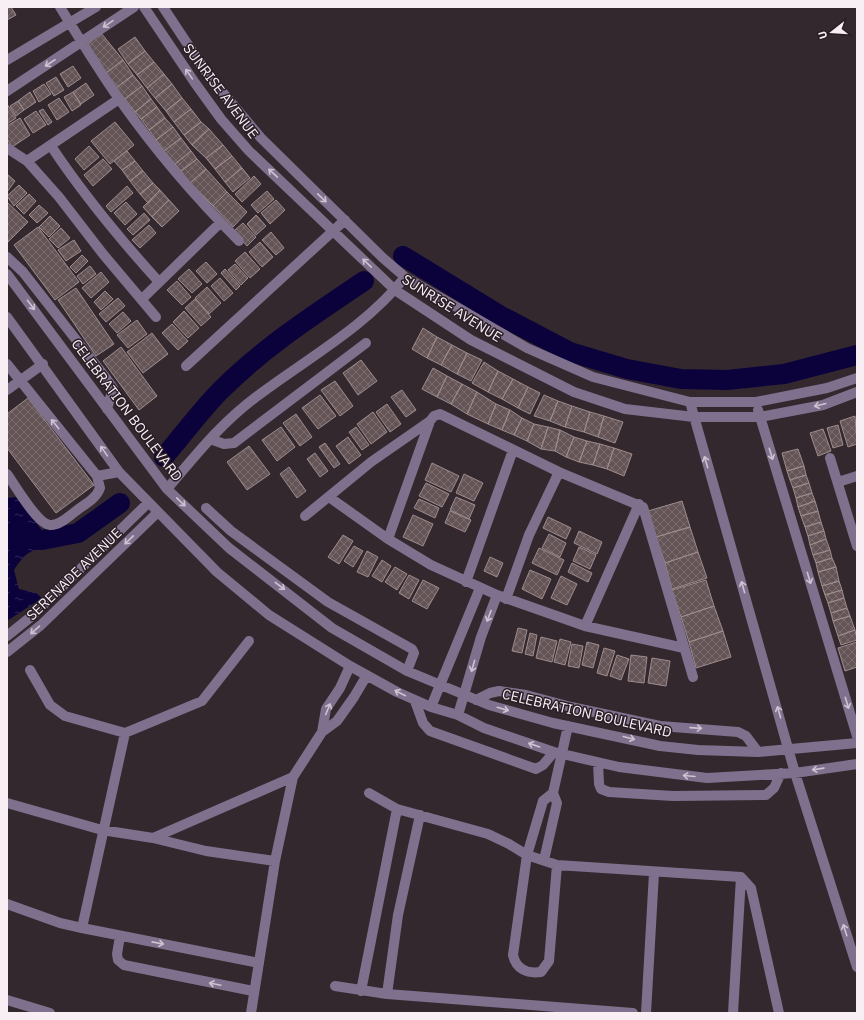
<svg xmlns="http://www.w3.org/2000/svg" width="864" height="1020" viewBox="0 0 864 1020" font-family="'IBM Plex Sans',sans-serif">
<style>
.water{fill:url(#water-ripples)}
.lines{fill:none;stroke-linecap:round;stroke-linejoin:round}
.river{stroke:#0b023b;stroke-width:20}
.building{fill:url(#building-cross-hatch);stroke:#9e8c8d}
.minor{stroke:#7f718d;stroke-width:10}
.oneway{stroke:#cdc3d0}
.labels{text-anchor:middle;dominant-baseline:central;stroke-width:3;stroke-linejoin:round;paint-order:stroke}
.street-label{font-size:14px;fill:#f7eff4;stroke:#2a1e26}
</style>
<defs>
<pattern id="water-ripples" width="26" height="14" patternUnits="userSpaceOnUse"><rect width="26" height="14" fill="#0b023b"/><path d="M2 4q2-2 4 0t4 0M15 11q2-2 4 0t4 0" fill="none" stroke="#2f2758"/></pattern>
<pattern id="building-cross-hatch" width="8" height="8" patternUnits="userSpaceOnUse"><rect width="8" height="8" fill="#645456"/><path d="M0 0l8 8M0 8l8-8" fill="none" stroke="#7b6d6f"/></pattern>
</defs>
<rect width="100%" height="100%" fill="#34282f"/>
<path class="water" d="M16 497 41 529 42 540 46 548C28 550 24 555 14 570L19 589 36 593 42 598 7 621V498Z"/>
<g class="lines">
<path class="river" d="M403 256 501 316 570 352 627 369 681 379 727 380 784 374 857 355
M164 457C183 435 201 410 221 390 264 347 315 314 364 281
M7 536 42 540 78 533 120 503"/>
</g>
<path class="building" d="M7 7H11L16 15 7 20Z
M101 33 123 60 106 73 87 45Z
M135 37 145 51 128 64 118 49Z
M145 51 154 62 137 75 128 64Z
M123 60 133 75 116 88 106 73Z
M154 62 164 74 147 88 137 75Z
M73 66 81 78 68 87 60 74Z
M164 74 172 84 155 98 147 88Z
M133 75 142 86 125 99 116 88Z
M56 77 64 90 54 96 46 83Z
M86 83 94 95 81 104 73 92Z
M44 84 51 94 39 102 33 91Z
M172 84 182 98 166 111 155 98Z
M142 86 151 99 135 112 125 99Z
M30 92 36 102 24 110 18 101Z
M73 92 81 105 72 111 64 97Z
M59 98 69 112 57 120 48 105Z
M182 98 191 109 174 122 166 111Z
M151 99 157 107 141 119 135 112Z
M18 101 24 110 16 116 10 106Z
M7 104 16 118 7 124Z
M157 107 165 118 149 130 141 119Z
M43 109 52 122 48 125 39 111Z
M191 109 201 122 184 135 174 122Z
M36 111 46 125 33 133 24 119Z
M20 118 30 135 12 147 7 139V126Z
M165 118 173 127 156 140 149 130Z
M115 122 134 145 110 164 91 141Z
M201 122 209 129 192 145 184 135Z
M173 127 181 138 164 151 156 140Z
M209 129 223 145 206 158 192 145Z
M181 138 191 151 175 164 164 151Z
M223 145 232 156 215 169 206 158Z
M89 146 99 157 84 170 75 159Z
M127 151 135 161 122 170 114 161Z
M191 151 197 159 181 171 175 164Z
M232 156 242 168 225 182 215 169Z
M103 159 112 169 93 186 84 175Z
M197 159 206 169 190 183 181 171Z
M135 161 143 171 130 181 122 170Z
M242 168 250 178 233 192 225 182Z
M206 169 227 192 213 206 190 183Z
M143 171 153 183 140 194 130 181Z
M7 174 15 181 7 192Z
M254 176 261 184 242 202 235 194Z
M153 183 160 190 148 203 140 194Z
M19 185 27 193 14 206 7 196Z
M127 186 133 193 111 212 106 206Z
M160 190 169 200 152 217 143 207Z
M267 191 274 199 258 213 251 205Z
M227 192 247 212 233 227 213 206Z
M29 194 36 201 24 214 16 206Z
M169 200 179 211 162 227 152 217Z
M276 200 285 210 270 224 261 213Z
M7 202 28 222 8 242 7 241Z
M126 202 137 214 125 225 114 213Z
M39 205 48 213 37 223 29 215Z
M144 213 150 220 133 235 127 229Z
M256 215 266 226 256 235 247 224Z
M50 216 60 226 49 237 39 227Z
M243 223 256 237 247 246 234 231Z
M149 225 156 233 140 248 132 240Z
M38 227 79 282 55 300 14 245Z
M61 228 70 238 58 248 49 239Z
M271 232 284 248 276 255 262 240Z
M74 240 81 251 66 261 58 250Z
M260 242 273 257 262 267 249 252Z
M245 252 260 269 250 278 235 261Z
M82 255 88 261 76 273 70 267Z
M206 262 217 274 207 283 196 271Z
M235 264 248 278 241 285 228 270Z
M90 266 96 274 83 284 77 276Z
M189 269 202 284 192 293 178 279Z
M225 269 240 286 236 290 221 273Z
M101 272 109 282 91 298 82 288Z
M220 278 233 293 224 301 211 286Z
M177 281 191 297 182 305 167 290Z
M207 287 221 303 209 314 195 298Z
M76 288 114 344 96 356 58 300Z
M105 291 113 299 101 310 94 302Z
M118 298 125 306 106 322 99 314Z
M195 299 211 317 201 326 185 308Z
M184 311 199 328 188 338 173 322Z
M123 312 131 321 117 333 109 324Z
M137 320 147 334 128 348 117 335Z
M172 324 188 341 178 350 162 333Z
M423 328 437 337 427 358 412 349Z
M152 333 168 354 143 373 127 352Z
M437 337 452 345 441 365 427 358Z
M452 345 467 353 457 374 441 365Z
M121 347 157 396 139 410 103 361Z
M467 353 482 360 471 381 457 374Z
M361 360 377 381 358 395 343 373Z
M484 362 498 371 488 392 472 383Z
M433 368 447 376 437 397 422 389Z
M498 371 513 379 502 399 488 392Z
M447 376 462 384 451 404 437 397Z
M513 379 528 387 518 408 502 399Z
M335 381 353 406 340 416 321 390Z
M462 384 477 392 467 414 451 404Z
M528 387 540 393 530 414 518 408Z
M402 390 416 410 406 417 391 397Z
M477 392 496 404 488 424 467 414Z
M320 395 336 416 318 429 302 408Z
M544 395 558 401 550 421 534 416Z
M28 398 94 485 56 513 7 448V414Z
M558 401 572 406 565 427 550 421Z
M387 404 401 424 390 432 376 412Z
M496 404 510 410 502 430 488 424Z
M572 406 590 412 584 432 565 427Z
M510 410 522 418 514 435 502 430Z
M373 412 387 432 371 444 357 424Z
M590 412 604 416 598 437 584 432Z
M296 414 312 437 300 446 283 423Z
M604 416 623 422 615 443 598 437Z
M855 416 857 444 848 447 840 421Z
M522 418 534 424 527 441 514 435Z
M534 424 548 427 541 449 527 441Z
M838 425 843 445 833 448 827 428Z
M281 427 295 447 277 461 262 440Z
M356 427 369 445 362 450 349 432Z
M548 427 560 430 555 451 541 449Z
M823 429 831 451 818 456 810 433Z
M560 430 574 437 566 457 555 451Z
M348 437 361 455 349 464 336 446Z
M574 437 587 441 579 462 566 457Z
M587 441 600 444 593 465 579 462Z
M325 443 340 464 334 468 319 447Z
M600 444 614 448 607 469 593 465Z
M249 446 270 474 247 490 227 462Z
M614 448 632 454 624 476 607 469Z
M798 449 804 466 787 471 782 453Z
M315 453 328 471 320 477 307 459Z
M432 463 459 476 451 492 425 480Z
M804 466 806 475 790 480 787 471Z
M289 467 306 491 297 498 280 474Z
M464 474 483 483 474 501 456 493Z
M806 475 809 483 793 488 790 480Z
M426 483 449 494 442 507 419 496Z
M809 483 812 493 796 498 793 488Z
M812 493 815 501 798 507 796 498Z
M456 497 475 505 469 519 450 510Z
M419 499 439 508 435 518 414 508Z
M682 501 690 527 656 537 648 511Z
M815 501 818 511 801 516 798 507Z
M450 511 471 520 465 532 445 523Z
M818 511 821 522 805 527 801 516Z
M413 515 433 524 423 546 403 537Z
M548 517 571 528 566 539 543 528Z
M821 522 824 531 808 536 805 527Z
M690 527 698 552 665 563 656 537Z
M579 531 602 542 597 554 574 543Z
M824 531 826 539 810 545 808 536Z
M549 534 566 543 560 557 542 548Z
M343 535 353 541 339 564 328 557Z
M826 539 830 550 813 555 810 545Z
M354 546 363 551 353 567 344 561Z
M579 547 596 555 590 569 573 561Z
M539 548 564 560 557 575 532 563Z
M830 550 832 558 816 563 813 555Z
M367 551 378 557 368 577 357 572Z
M698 552 707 578 672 589 665 563Z
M490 557 503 563 497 577 484 571Z
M832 558 836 567 818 572 816 563Z
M382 560 391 566 382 582 372 576Z
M572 563 592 573 588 582 568 572Z
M395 567 407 574 397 590 385 582Z
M836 567 839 581 822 586 818 572Z
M530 570 551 579 542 599 522 589Z
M409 575 419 580 409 599 399 593Z
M561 576 577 584 567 605 551 598Z
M423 580 439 588 427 609 412 601Z
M706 580 714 606 681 617 672 590Z
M839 581 842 590 825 595 822 586Z
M842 590 844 598 828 603 825 595Z
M844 598 847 608 831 613 828 603Z
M714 606 723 631 689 642 681 617Z
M847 608 850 616 833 621 831 613Z
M850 616 855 630 838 636 833 621Z
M518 628 527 630 522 653 512 651Z
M855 630 857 640 841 645 838 636Z
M723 631 731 657 696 668 689 642Z
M530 633 537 635 533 656 525 654Z
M541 637 557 641 552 662 536 658Z
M560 639 571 642 565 665 554 662Z
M587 642 599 645 593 668 582 665Z
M857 642V667L845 671 838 648Z
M572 644 583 646 579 668 568 666Z
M604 648 615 651 607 676 597 673Z
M617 655 629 659 621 680 610 676Z
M631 655 647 657 644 683 628 681Z
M652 658 670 661 666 686 648 683Z"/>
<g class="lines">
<path class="minor" d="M60 7C79 38 98 69 119 99 155 150 195 197 239 241
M144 7 195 83 221 119 249 151 395 290 471 340 574 392 625 409 694 417H760L823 405 857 392
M163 7 208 75 261 138 383 258 405 277 527 348 593 377 690 402H756L827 388 857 378
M7 60 96 7
M7 91 134 7
M51 146C83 194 120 239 159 282
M7 148 27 161 59 197 103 254 156 317
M27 161 119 99
M7 257 23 272 106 378 113 388 107 409
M7 274 167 489 229 548 332 628 407 671 489 705 553 723 660 746 698 750 758 752 857 743
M142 299 220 223
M7 317 119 472 217 572 269 615 350 666 397 692 431 707 458 715 484 728 554 752 619 767 707 778 795 773 857 764
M7 364 97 476 100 488C96 499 85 504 76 511 69 516 59 526 50 525 37 524 15 485 7 474
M186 366 345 220
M7 390 43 364
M690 402 795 773 857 967
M758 410 857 736
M210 439 224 444 234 443 366 343
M830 458 857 546
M97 476 119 472
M838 482 857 476
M167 489C196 455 220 424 256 397 306 359 366 327 405 277
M329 497 388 539 431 565 497 595 585 626 684 648
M206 508 231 531 328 602 412 649 414 653 407 671
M305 516 371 462 430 421 434 416 440 414 559 472 643 507 693 677
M388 539 430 421
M466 582 513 450
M506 599 529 535 559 472
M585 626 639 504
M7 636 32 616 148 503
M7 652 41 625 157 513
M30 670 50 705 65 716 125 733 202 701 249 641
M476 700 490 693 499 691 526 695 571 707 660 726 738 732 746 736 758 752
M415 701 423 723 430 731 536 769 543 765 554 752
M431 707 480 588
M458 715 481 637 497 595
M322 732 326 709 340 688 350 666
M598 763 599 784 601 789 609 792 673 796 766 795 774 788 781 773
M369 793 397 809 488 834 509 844 527 855 557 865 741 877
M553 793 568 726
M7 803 102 830 153 838 206 851 275 861
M153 838 293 777
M544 860 557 803 553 793 543 801 527 855 513 955C516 969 527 974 541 972L549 961 557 865
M741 877 751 888 779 1013
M7 904 60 923 82 928 259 963
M82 928 125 733
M120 936 117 954 118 960 124 965 253 991
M335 986 387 994 633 1013
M361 991 397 809
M387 994 398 915 420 815
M7 1000 50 1013
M251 1013 275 861 293 777 322 732 337 721 354 697 367 675
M646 1013 654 873
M733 1013 741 877"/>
</g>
<defs><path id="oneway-shaft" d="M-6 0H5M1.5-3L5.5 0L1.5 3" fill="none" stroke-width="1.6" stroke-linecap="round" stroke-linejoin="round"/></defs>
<g class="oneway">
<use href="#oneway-shaft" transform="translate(108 24) rotate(146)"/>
<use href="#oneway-shaft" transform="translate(50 63) rotate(147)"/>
<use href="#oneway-shaft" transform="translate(189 74) rotate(-125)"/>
<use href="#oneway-shaft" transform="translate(273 173) rotate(-137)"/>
<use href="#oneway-shaft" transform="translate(322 198) rotate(44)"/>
<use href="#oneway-shaft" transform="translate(367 263) rotate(-136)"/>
<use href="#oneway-shaft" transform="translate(31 305) rotate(53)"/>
<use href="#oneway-shaft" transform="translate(820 405) rotate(166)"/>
<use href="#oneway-shaft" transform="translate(55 424) rotate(-129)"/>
<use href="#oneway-shaft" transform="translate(104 451) rotate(-125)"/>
<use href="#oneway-shaft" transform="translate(771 454) rotate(73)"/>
<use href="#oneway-shaft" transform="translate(706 462) rotate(-106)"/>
<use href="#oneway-shaft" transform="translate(181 502) rotate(44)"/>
<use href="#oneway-shaft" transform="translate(129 540) rotate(136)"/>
<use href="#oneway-shaft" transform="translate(809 578) rotate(73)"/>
<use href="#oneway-shaft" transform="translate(280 586) rotate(37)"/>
<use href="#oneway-shaft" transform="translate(743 587) rotate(-106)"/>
<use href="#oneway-shaft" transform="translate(489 616) rotate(111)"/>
<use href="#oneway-shaft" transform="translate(35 630) rotate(139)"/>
<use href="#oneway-shaft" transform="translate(473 666) rotate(106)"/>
<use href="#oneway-shaft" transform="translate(400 693) rotate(-153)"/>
<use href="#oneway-shaft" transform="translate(847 703) rotate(73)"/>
<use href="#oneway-shaft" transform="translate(328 709) rotate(-68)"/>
<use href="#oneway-shaft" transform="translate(503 709) rotate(16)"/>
<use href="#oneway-shaft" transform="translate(779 712) rotate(-106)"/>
<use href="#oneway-shaft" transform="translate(696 728) rotate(4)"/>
<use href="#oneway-shaft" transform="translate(629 738) rotate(14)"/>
<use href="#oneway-shaft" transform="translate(534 745) rotate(-161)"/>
<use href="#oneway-shaft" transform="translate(818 769) rotate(172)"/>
<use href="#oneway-shaft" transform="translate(689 776) rotate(-175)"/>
<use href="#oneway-shaft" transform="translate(845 930) rotate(-108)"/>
<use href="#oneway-shaft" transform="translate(158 943) rotate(11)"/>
<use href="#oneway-shaft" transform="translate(215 984) rotate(-168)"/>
</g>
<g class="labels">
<g class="street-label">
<text transform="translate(221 91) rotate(53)">SUNRISE AVENUE</text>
<text transform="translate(452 308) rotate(32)">SUNRISE AVENUE</text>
<text transform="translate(127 410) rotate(53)">CELEBRATION BOULEVARD</text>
<text transform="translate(74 574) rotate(-44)">SERENADE AVENUE</text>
<text transform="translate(587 713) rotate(13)">CELEBRATION BOULEVARD</text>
</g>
</g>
<rect width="864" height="1020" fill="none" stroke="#f7eff4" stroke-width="16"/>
<g transform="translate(832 32) rotate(253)" stroke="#2a1e26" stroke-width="3" paint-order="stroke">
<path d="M0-3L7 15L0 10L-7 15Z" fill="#f7eff4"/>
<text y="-6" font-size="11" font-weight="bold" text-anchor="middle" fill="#f7eff4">U</text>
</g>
</svg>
